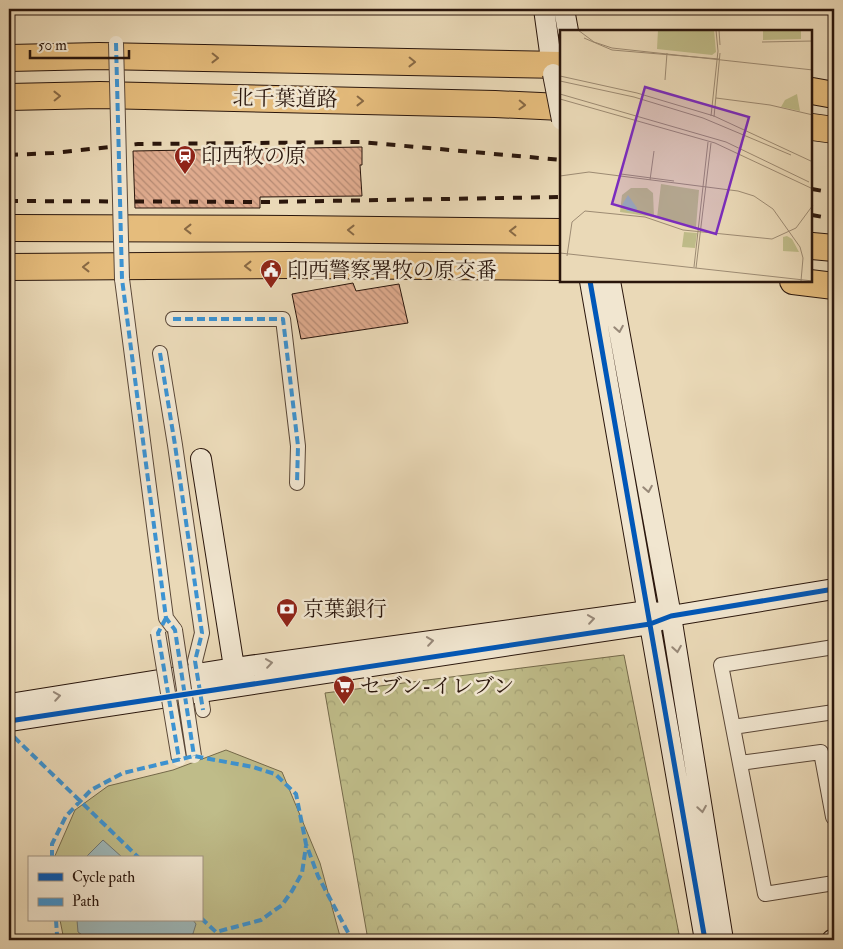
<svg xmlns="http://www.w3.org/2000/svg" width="843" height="949" viewBox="0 0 843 949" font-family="'IM FELL Double Pica','Noto Serif JP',serif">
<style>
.grass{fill:#bfbc89;stroke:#74694a}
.forest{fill:url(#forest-crowns);stroke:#74694a}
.water{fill:#9db7b9;stroke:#6f7774}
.building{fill:url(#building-back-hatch);stroke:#2a160c}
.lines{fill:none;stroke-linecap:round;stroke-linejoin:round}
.street-casing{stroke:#5a4737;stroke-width:16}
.secondary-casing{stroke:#2a160c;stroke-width:22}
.highway-casing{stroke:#2a160c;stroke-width:28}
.street{stroke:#f1e6d0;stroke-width:14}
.secondary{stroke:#f1e6d0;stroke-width:20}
.highway{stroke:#e5bc7c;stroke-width:26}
.rail{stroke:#2a160c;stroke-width:4;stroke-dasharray:9 9;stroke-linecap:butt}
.street-bridge-casing{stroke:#5a4737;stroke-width:16;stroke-linecap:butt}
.secondary-bridge-casing{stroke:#2a160c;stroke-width:22;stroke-linecap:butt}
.street-bridge{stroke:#f1e6d0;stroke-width:14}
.secondary-bridge{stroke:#f1e6d0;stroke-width:20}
.quiet{stroke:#3c93d2;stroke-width:4;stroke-dasharray:8 4;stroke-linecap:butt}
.cycleway-casing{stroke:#f1e6d0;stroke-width:8}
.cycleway{stroke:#0057b8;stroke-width:5}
.oneway{stroke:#886944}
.oneway2{stroke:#978878}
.labels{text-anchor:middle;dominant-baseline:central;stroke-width:5;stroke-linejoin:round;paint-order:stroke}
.street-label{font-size:21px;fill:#2a160c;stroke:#f1e6d0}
.poi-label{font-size:21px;fill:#2a160c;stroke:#f1e6d0;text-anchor:start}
.inset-road{fill:none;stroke:#9d8b73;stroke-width:1}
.view{fill:#7b2cbf;fill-opacity:0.15;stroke:#7b2cbf;stroke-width:2.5}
.inset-edge{fill:none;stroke:#2a160c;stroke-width:2.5}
</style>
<defs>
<pattern id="forest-crowns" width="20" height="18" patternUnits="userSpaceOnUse" patternTransform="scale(1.25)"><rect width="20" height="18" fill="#bfbc89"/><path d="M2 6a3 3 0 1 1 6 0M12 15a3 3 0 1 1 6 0" fill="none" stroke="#a4a175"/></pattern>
<pattern id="building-back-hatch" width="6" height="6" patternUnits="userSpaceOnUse" patternTransform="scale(1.25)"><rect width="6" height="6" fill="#deaa8d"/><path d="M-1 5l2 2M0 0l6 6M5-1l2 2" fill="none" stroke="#b48972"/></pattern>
</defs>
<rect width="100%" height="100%" fill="#ead9b7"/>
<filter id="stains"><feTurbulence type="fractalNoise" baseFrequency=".004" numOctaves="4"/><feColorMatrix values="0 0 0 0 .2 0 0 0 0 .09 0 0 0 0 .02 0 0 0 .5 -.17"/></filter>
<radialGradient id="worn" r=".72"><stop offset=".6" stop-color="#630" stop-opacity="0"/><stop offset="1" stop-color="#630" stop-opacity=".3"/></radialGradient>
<path class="grass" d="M226 750 282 772 320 863 341 940H64L60 920H201V858H54L75 810 108 786 173 770Z"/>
<path class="forest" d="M624 655 679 934 644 940H368L325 693Z"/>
<path class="water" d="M103 840 123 858H85Z
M77 920H193L196 924 191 940H89L78 932Z"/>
<path class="building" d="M362 147V165H360L362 196 260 197V208H135L133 151Z
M353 283 356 291 399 284 408 323 301 339 292 294Z"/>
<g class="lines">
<g class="street-casing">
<path id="street" d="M122 279 166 618 175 630
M173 319H283L298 446 297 483
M160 353 175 445 202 633 195 661 203 710
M834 647 721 665 765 894 834 883
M733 727 834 712
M740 763 821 752 833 817H834"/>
</g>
<g class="secondary-casing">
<path id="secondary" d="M544 9 553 74
M564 9 568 31
M590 281 705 940
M610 281 671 616 723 940
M201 459 236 680
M9 704 234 668 648 611 665 614
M9 721 650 624 671 616 834 589
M832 940H834"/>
</g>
<g class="highway-casing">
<path id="highway" d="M9 58 99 56 562 65
M812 91 834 95
M9 97 100 95 495 104 562 107
M812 127 834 130
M9 228 292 229 562 232
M812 246 834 248
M9 267 291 265 562 267
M793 281 834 286"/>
</g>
<use href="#street" class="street"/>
<use href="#secondary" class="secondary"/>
<use href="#highway" class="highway"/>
<path class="rail" d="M9 155 53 153 138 144 361 142 562 160
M812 189 834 193
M9 201 264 202 562 197
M812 215 834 219"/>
<g class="street-bridge-casing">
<path id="street-bridge" d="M116 43 122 279
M175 630 194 756
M158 633 179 759"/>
</g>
<g class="secondary-bridge-casing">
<path id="secondary-bridge" d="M553 74 562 120"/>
</g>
<use href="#street-bridge" class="street-bridge"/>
<use href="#secondary-bridge" class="secondary-bridge"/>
<path class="quiet" d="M116 43 122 279 166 618 175 630 194 756
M173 319H283L298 446 297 483
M160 353 175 445 202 633 195 661 203 710
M166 618 158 633 179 759
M14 737 139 858
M52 858V844L66 816 91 790 123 773 194 756 253 767 275 774 296 794 306 844 318 876 352 940
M201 918 216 932 261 920 282 905 292 891 302 873 306 846
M56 920 57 935"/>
<g class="cycleway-casing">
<path id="cycleway" d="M590 281 705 940
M9 721 650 624 671 616 834 589"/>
</g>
<use href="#cycleway" class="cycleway"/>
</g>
<defs><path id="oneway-chevron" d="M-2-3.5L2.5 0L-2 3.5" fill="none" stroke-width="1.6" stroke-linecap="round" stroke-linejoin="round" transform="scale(1.25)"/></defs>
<g class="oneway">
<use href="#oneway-chevron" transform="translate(215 58) rotate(1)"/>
<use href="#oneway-chevron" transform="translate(412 62) rotate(1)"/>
<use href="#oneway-chevron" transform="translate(57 96) rotate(-1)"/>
<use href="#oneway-chevron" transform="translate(360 101) rotate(1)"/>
<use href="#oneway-chevron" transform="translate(522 105) rotate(2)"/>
<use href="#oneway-chevron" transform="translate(188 229) rotate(-180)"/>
<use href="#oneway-chevron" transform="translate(351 230) rotate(-179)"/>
<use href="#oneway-chevron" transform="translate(513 231) rotate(-179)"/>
<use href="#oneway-chevron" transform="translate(248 266) rotate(180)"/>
<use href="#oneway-chevron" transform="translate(86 267) rotate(180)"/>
</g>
<g class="oneway2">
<use href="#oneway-chevron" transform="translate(619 329) rotate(80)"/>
<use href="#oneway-chevron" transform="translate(648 489) rotate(80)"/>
<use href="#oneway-chevron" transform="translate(591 619) rotate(-8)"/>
<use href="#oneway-chevron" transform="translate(430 641) rotate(-8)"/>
<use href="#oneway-chevron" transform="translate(677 649) rotate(81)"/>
<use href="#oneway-chevron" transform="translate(269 663) rotate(-8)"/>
<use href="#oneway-chevron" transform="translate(57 696) rotate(-9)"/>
<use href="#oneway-chevron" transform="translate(702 809) rotate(81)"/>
</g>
<defs>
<g id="station-pin" transform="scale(1.125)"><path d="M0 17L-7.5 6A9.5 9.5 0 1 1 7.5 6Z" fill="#8f2418" stroke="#f1e6d0"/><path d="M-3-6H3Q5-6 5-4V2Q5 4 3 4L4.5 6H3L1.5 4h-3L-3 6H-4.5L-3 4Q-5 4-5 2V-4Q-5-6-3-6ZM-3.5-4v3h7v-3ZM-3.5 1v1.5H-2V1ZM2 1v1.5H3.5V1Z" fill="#fff"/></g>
<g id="civic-pin" transform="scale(1.125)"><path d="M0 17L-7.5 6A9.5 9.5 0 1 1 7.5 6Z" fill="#8f2418" stroke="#f1e6d0"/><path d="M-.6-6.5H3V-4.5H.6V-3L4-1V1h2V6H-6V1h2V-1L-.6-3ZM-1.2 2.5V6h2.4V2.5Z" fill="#fff"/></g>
<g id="bank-pin" transform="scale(1.125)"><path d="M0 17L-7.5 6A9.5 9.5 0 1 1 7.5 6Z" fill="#8f2418" stroke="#f1e6d0"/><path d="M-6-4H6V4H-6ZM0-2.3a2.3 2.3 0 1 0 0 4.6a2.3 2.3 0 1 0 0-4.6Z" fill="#fff"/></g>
<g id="supermarket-pin" transform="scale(1.125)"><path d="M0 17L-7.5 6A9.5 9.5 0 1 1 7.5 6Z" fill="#8f2418" stroke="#f1e6d0"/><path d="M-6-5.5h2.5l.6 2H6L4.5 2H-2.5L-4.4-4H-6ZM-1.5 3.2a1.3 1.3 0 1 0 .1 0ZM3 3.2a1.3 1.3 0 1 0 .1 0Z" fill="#fff"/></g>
</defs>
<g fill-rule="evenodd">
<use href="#station-pin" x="185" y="156"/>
<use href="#civic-pin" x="271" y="270"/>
<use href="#bank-pin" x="287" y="609"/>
<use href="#supermarket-pin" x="344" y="686"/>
</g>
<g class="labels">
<g class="street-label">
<text transform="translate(285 99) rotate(1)">北千葉道路</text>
</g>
<g class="poi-label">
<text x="201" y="156">印西牧の原</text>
<text x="287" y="270">印西警察署牧の原交番</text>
<text x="303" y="609">京葉銀行</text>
<text x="360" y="686">セブン-イレブン</text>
</g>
</g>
<g transform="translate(560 30)">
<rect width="252" height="252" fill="#ead9b7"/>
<path d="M71 158H87L93 163 94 187 60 182 62 165Z" fill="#bfbc89"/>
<path d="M98 0H154L156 22 152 25 97 19ZM203 0H241V9L203 10ZM237 64 240 81 221 77 225 70ZM101 154 139 160 136 197 97 188ZM124 202 137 203 135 218 122 217ZM227 206 232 209 239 222 223 221V207Z" fill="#bfbc89"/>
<path d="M68 165 77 178 76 182 67 181 62 175Z" fill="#9db7b9"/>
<path class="inset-road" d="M18 0 34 12 52 18 253 40M159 0 160 15M24 8 52 20 159 29M202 12 253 11M0 46 77 63 154 86 253 132M105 50 107 23M0 51 74 67 143 88 231 125M0 64 166 112 249 152M156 68 210 75 253 85M0 69 155 113 253 159M151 86 158 21 156 0M154 87 160 23M61 144 114 151M0 146 29 142 178 161 194 166 213 179 240 217 243 228 241 251M90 150 94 121M0 223 253 251M7 226 12 192 25 181 85 187 123 200 212 209 236 198 253 175M134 237 148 112M136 238 151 113"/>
<path class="view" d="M85 57 189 87 156 204 52 174Z"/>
<rect width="252" height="252" class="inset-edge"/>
</g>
<rect width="843" height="949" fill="none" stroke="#ead9b7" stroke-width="30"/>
<rect x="10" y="10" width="823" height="929" fill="none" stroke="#2a160c" stroke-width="2.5"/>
<rect x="15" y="15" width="813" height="919" fill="none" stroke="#2a160c"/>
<rect x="28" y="856" width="175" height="65" fill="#f1e6d0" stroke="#a19382"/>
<rect x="38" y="873" width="25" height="8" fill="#0057b8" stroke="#a19382"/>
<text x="72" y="882" font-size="15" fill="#2a160c">Cycle path</text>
<rect x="38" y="898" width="25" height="8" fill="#3c93d2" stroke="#a19382"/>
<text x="72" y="906" font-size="15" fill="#2a160c">Path</text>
<path d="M30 50v8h99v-8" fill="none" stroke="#2a160c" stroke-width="2.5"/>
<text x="38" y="50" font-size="15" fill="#2a160c" stroke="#f1e6d0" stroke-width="4" paint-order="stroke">50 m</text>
<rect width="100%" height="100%" filter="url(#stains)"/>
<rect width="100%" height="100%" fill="url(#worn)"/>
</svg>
